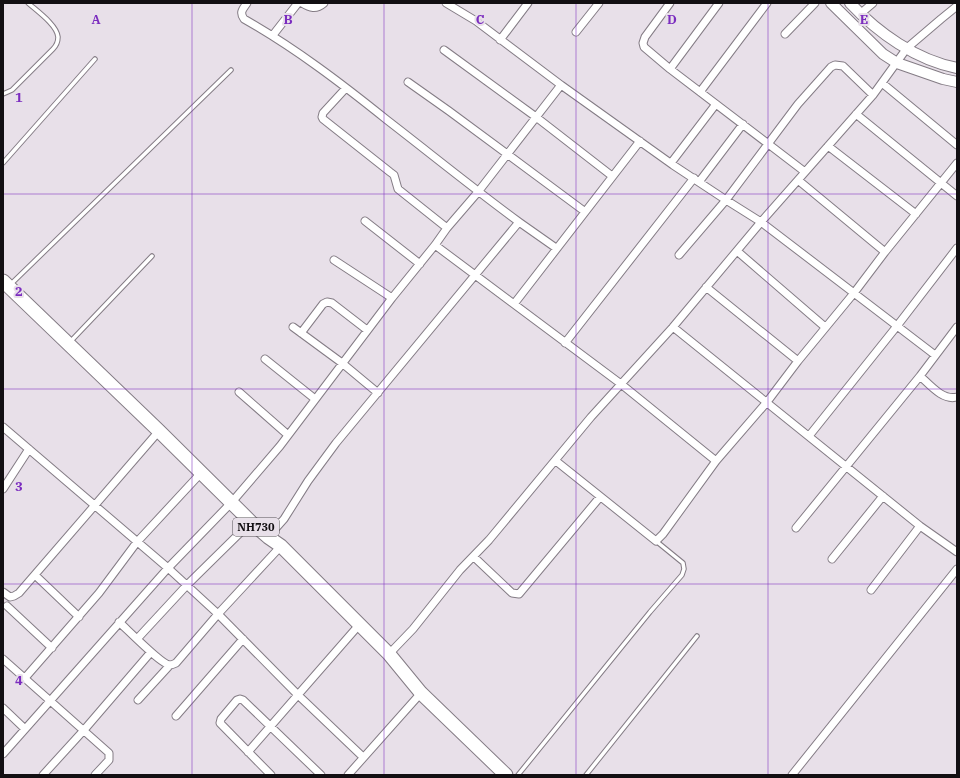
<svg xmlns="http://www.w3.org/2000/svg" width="960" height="778" viewBox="0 0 960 778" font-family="'IBM Plex Serif',serif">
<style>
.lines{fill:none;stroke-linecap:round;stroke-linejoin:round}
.lane-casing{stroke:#847c85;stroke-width:5.5}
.street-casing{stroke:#847c85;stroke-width:9}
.secondary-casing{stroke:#847c85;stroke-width:12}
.highway-casing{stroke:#847c85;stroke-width:15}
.lane{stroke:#fff;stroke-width:3.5}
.street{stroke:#fff;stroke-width:7}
.secondary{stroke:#fff;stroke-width:10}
.highway{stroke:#fff;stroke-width:13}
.grid{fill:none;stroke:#7b2cbf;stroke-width:1;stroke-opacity:0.55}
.labels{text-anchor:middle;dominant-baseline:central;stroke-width:4;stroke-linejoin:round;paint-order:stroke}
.shield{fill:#e8e0e9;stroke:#524e52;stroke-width:1}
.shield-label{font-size:11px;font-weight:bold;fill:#120f12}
.grid-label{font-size:13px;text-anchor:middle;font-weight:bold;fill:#7b2cbf;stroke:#e8e0e9;stroke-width:4;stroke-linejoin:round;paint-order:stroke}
</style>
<rect width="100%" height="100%" fill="#e8e0e9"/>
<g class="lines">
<g class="lane-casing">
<path id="lane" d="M3 94 12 90 53 49C56 46 58 42 58 37 57 25 37 11 28 3
M3 163 95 59
M11 284 231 70
M70 342 152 256
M518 775 650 612 682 575 684 569 683 563 656 541
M586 775 697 636"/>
</g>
<g class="street-casing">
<path id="street" d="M247 3C243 9 239 12 244 19 295 48 341 83 387 120 431 154 474 189 519 222
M302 3C310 8 316 10 324 3
M446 3 476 21 561 85 673 165 726 200 761 222 935 355
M670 3 645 37 643 43 644 47 670 69 805 172
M860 14 873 3
M576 32 599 3
M785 34 815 3
M273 35 298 3
M500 40 528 3
M444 50 536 117 612 176
M670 69 719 3
M408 82 449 111 584 211
M882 83 957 145
M346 88 323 113 322 117 323 119 390 172 394 175 398 189 447 228
M700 92 767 3
M856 114 957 196
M828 146 916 214
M671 163 716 104
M798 180 885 252
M699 182 743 124
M365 221 420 264
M435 245 621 384 716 461 663 534 656 541 556 461
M737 251 825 327
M679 255 726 200 798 104 831 67 835 65 843 66 873 95
M334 260 392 298
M706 287 798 361
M514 304 640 141
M293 327 342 363 378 393
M673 327 920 526 957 552
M301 333 323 304 327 302 332 303 367 330
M565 343 694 178
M265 359 315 399
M920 376C930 385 943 401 957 397
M239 392 288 435
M3 427 168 568 218 614 298 695 363 757
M809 436 897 326 957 248
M716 461 767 402 798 361 854 293 885 252 957 163
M3 489 29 449
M796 528 920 376 957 327
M268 537 284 519 308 481 336 443 519 222 556 248
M474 557 512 593 519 594 600 497
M832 559 883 496
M35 575 79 617
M871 590 920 526
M3 592 10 597 14 596 19 593 159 431
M7 606 52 648
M119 622C127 629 162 665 170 665 172 665 174 664 176 663L218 614 281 546
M137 639 187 585 251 522
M389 654 413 629 460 570 489 540 591 417 673 327 761 222 873 95 907 48 941 19 957 6
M3 659 109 753V760L95 775
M24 679 99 593 137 542 201 473
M138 700 170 665
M3 708 25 729
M176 716 243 639
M248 752 359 625
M3 754 168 568 232 502 280 446 392 298 435 245 447 228 478 192 561 85
M43 775 84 730 151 652
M271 775 220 723 221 719 237 700 240 699 243 700 321 775
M348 775 421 693
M792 775 957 569"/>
</g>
<g class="secondary-casing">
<path id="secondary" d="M831 3 883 54 897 63 943 79 957 82
M850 3C878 33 916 60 957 68"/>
</g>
<g class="highway-casing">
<path id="highway" d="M3 281 159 431 251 522 268 537 281 546 389 654 421 693 506 775"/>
</g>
<use href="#lane" class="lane"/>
<use href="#street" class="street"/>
<use href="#secondary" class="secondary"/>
<use href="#highway" class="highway"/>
</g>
<path class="grid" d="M192 3V775M384 3V775M576 3V775M768 3V775M3 194H957M3 389H957M3 584H957"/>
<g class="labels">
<rect class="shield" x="233" y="518" width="46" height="18" rx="3"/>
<g class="shield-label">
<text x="256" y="527">NH730</text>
</g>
</g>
<g class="grid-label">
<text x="96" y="24">A</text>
<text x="288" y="24">B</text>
<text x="480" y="24">C</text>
<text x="672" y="24">D</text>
<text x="864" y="24">E</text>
<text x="19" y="102">1</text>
<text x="19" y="296">2</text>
<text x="19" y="491">3</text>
<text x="19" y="685">4</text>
</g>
<rect width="960" height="778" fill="none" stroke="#120f12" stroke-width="8"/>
</svg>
